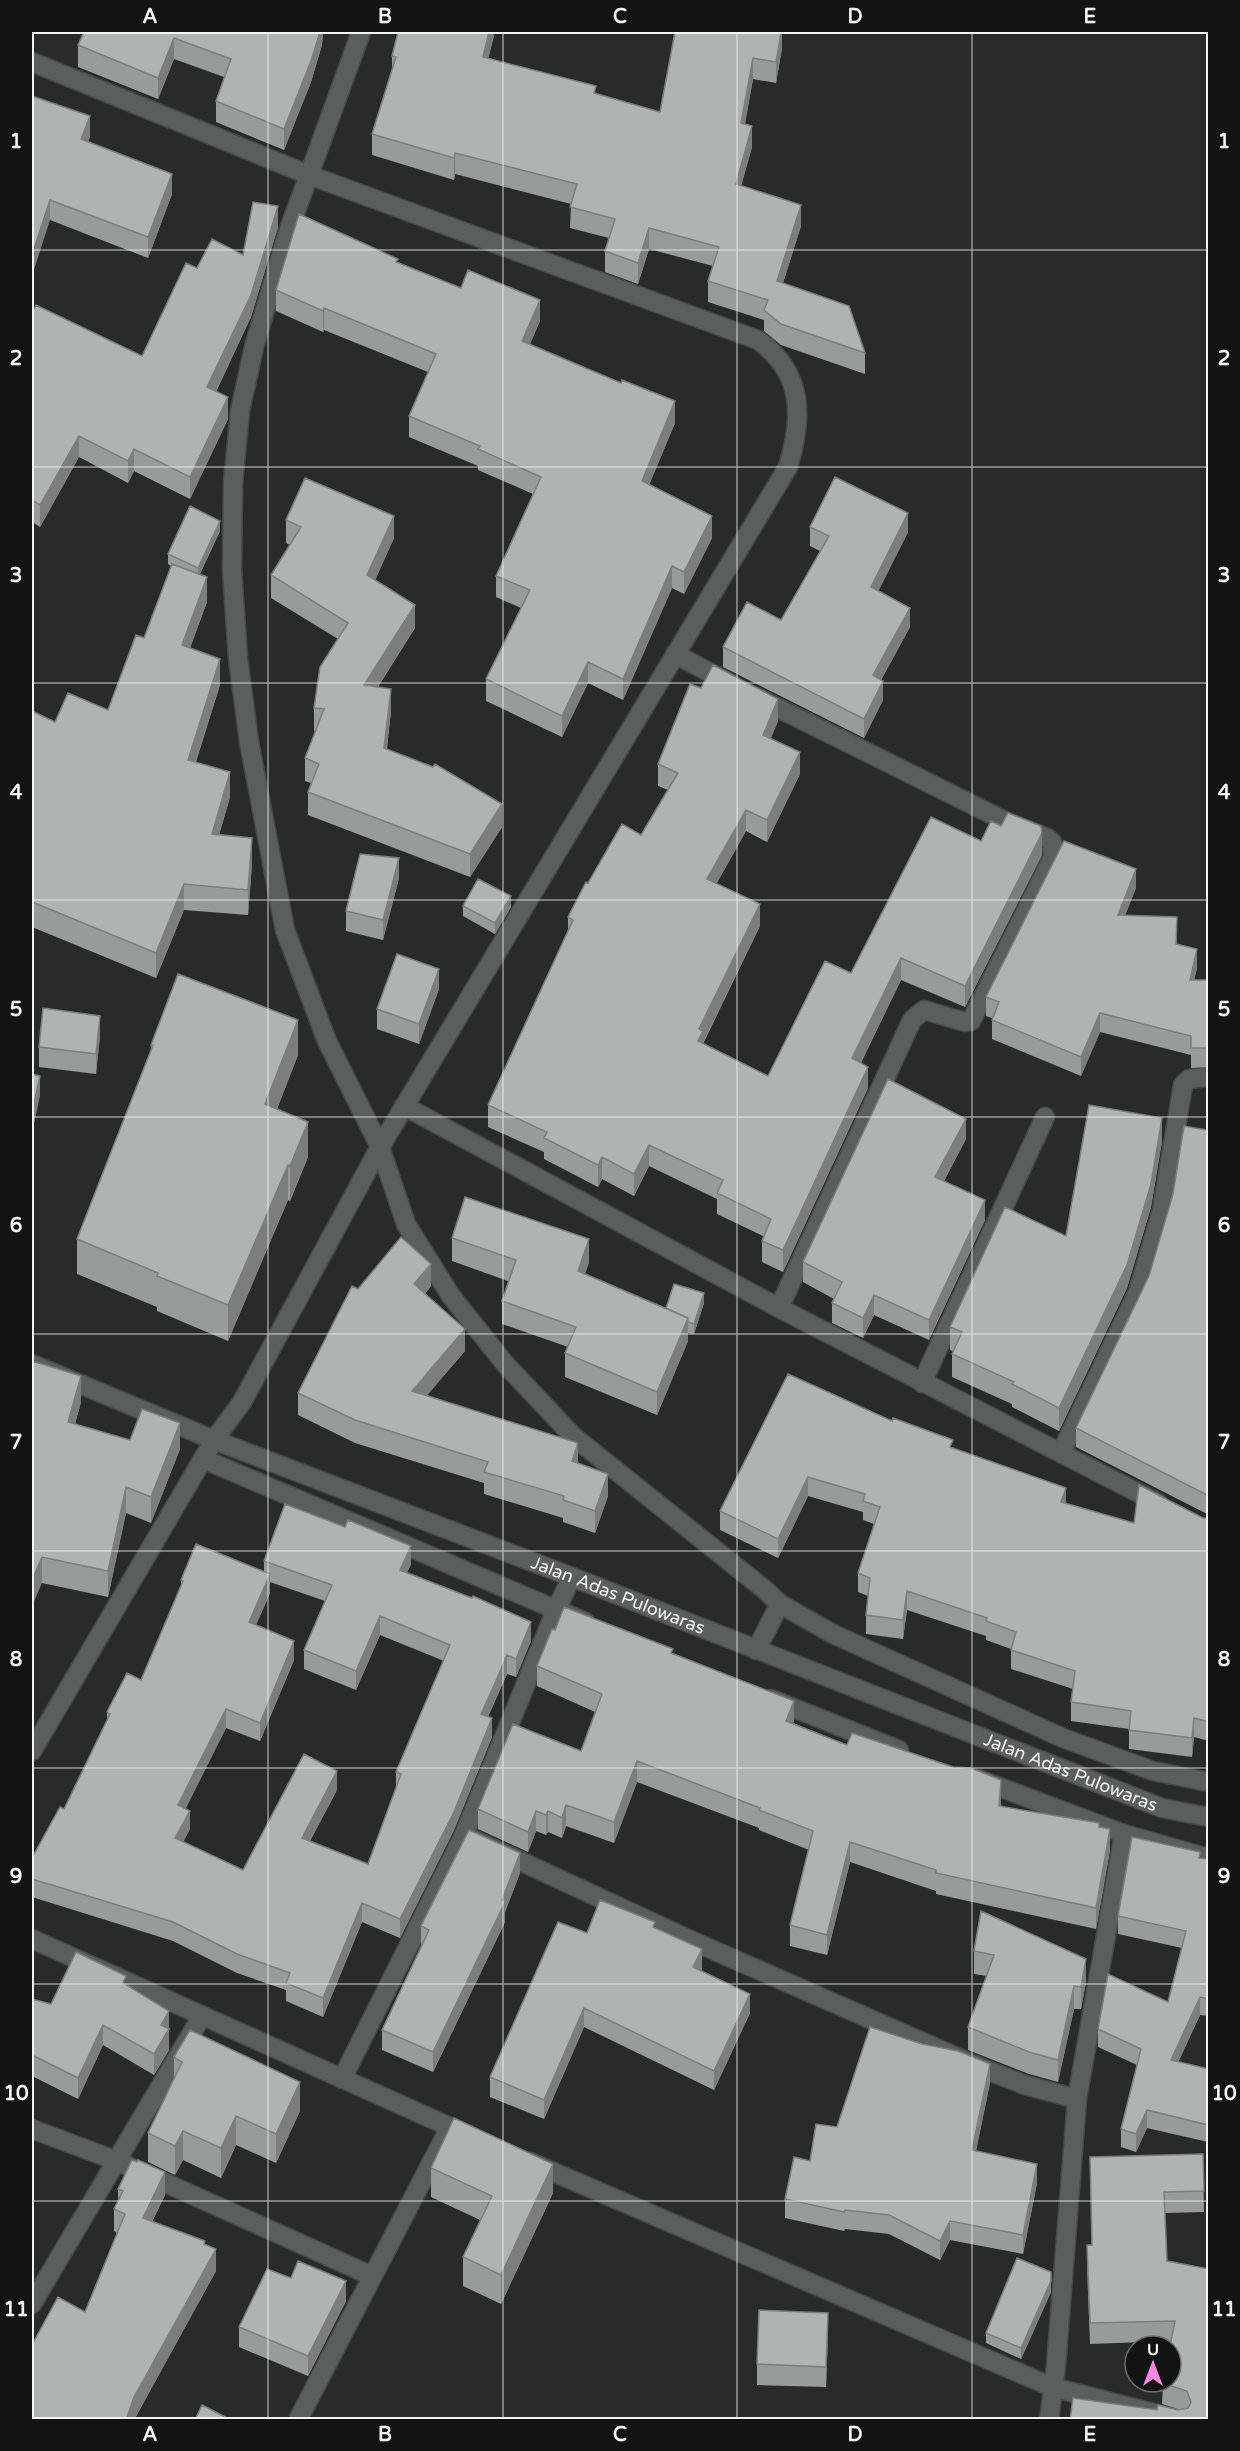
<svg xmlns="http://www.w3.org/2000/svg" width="1240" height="2451" viewBox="0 0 1240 2451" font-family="'Varela Round',sans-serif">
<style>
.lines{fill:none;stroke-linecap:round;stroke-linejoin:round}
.minor-casing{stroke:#464a47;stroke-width:21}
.minor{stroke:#595f5b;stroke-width:18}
.wall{fill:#969c97;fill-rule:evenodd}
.shaded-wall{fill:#7a7f7b}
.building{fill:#aeb5b0;stroke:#7a7f7b;stroke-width:1.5}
.grid{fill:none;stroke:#f2f5f3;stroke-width:1.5;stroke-opacity:0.55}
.labels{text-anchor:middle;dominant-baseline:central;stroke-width:6;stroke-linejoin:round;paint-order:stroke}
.street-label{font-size:18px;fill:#f2f5f3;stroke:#111412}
.neatline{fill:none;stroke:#f2f5f3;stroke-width:2}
.grid-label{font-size:20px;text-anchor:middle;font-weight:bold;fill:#f2f5f3}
</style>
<rect width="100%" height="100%" fill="#272c28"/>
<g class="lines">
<g class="minor-casing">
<g id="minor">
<path d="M32 62 309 175 288 232 254 347 240 411 233 483 232 570 238 658 249 742 285 930 327 1041 380 1147 406 1224 451 1296 506 1365 574 1437 764 1589 780 1604 756 1650"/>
<path d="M675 654 731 684"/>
<path d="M756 697 1007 822 1047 838 1052 842 1053 857 971 1021 965 1022 924 1010 912 1020 779 1308"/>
<path d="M404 1106 779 1308 1158 1503"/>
<path id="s1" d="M32 1364 214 1440 572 1577 1144 1801 1162 1808 1208 1817"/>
<path d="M922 1383 1045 1117"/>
<path d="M1061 1453 1138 1292 1162 1210 1183 1085 1189 1079 1208 1077"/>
<path d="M203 1459 585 1622"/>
<path d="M780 1604 833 1634 1063 1738 1153 1771 1208 1782"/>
<path d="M771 1699 899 1750"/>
<path d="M32 1751 214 1440 242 1402 380 1147 788 467C803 418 804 373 758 340L309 175 361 32"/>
<path d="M978 1779 1124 1834 1208 1858"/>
<path d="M464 1835 688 1939 984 2069 1025 2085 1077 2099"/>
<path d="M32 1939 450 2127 298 2420"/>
<path d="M342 2079 464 1835 556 1610 572 1577"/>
<path d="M32 2129 117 2161 372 2276"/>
<path d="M530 2162 1052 2387 1180 2420"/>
<path d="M32 2304 202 2016"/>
<path d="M1049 2420 1056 2366 1077 2099 1124 1834"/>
</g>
</g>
<use href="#minor" class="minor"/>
</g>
<path class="wall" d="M84 32H323L322 45 311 82 284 150 216 122V101L224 77 174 59 158 99 78 67V45Z
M398 32H495L488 59 596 94 660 112 782 32V48L776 83 753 79 745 124 752 147 741 186 801 226 783 283 865 353V374L781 345 764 331V320L708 302V281L713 266 649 249 638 284 605 272V251L609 238 570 228 571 204 455 174 454 180 372 155V134L392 69V56Z
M32 96 90 137 88 141 172 194 148 258 50 220Z
M278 227 251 317 216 392 228 419 190 499 134 471 128 483 79 457 40 527 32 522V313L142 356 197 268 243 255Z
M398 262 540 321 530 344 675 423 649 485 712 538 684 594 672 588 623 700 588 683 562 737 486 701V679L521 608 496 597V576L533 494 478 470V466L409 437V416L428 372 324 330 323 332 276 311V290Z
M286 520 394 538 375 580 415 628 378 687 391 711 387 749 502 827 470 877 308 815V792L311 783 305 781V758L316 731H314V708L338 639 271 598V575L290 545 286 543Z
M810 527 908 532 878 591 910 627 881 680 883 700 864 738 723 667V647L781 620 820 551 810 546Z
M220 531 200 574 207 602 190 648 220 685 196 762 230 797 219 835 252 864 248 915 184 910 156 978 32 927V711L55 722 108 710 144 638 171 566 168 564V554Z
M778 721 771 738 800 774 767 842 746 831 716 884 760 926 703 1044 768 1076 851 973 981 841 1042 855 965 1007 901 980 861 1063 868 1088 783 1272 762 1262V1241L763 1236 717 1214V1199L649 1166 634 1196 602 1179 598 1187 544 1159V1152L488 1127V1105L568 931V917L588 883 641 835 668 790 658 786V764Z
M399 878 383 940 346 931V911Z
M1136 888 1125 915 1177 936V945L1197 968 1194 980H1209V1067L1191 1068V1055L1100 1032 1081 1076 992 1039V1018L986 1016V997Z
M463 906 511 907 495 934 463 916Z
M439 989 419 1044 377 1029V1009Z
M100 1036 96 1074 39 1067V1047Z
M151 1045 298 1055 277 1109 308 1157 290 1201 288 1200 228 1341 157 1311V1307L77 1274V1239L151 1050Z
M1209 1087V1515L1076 1447V1428L1149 1276 1207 1130Z
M966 1139 944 1181 985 1220 929 1340 874 1315 863 1338 832 1323V1303L834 1299 803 1282V1262Z
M1162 1141 1151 1207 1127 1288 1059 1431 1012 1407V1404L952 1377V1354L953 1351 950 1350V1327L1066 1236Z
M452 1238 589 1262 585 1274 666 1308 704 1303 694 1334 688 1333V1341L657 1415 565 1377V1353L568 1347 502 1324V1301L508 1281 452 1261Z
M431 1286 425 1294 465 1351 427 1395 578 1463 608 1496 595 1533 563 1522V1518L484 1494V1483L355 1443 298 1415V1393L358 1289Z
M32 1361 81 1402 75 1424 130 1440 180 1449 151 1523 126 1513 108 1597 42 1583Z
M788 1374 953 1448 1066 1503 1134 1523 1209 1518V1741L1194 1737 1192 1757 1129 1749V1729L1071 1721V1702L1073 1689 1011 1669V1649L986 1640V1636L907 1610 903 1639 866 1634V1615L868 1596 858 1592V1573L874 1524 863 1520V1512L808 1496 778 1558 720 1530V1511Z
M264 1561 411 1564 407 1572 531 1641 516 1677 507 1674 488 1717 492 1737 454 1830 400 1938 362 1922 323 2017 286 2001V1990L237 1973 173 1941 32 1897V1858L64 1809 107 1721V1712L141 1680 181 1586V1580L264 1572ZM270 1582 325 1601 304 1650V1669L356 1690 380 1635 444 1661 396 1772V1789L368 1864 310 1841 337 1790 243 1870 183 1842 190 1829 185 1809 226 1728 260 1741 294 1660 256 1625 270 1593Z
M555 1630 673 1654 794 1721 793 1723 847 1745 1001 1800V1806L1099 1827 1110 1850 1096 1929 936 1894V1891L850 1862 827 1955 790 1946V1925L809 1850 759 1830V1828L637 1782 614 1843 566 1826 562 1838 548 1832 546 1835 536 1831 528 1852 478 1829V1809L581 1751 595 1712 537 1686V1666Z
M1200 1858 1209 1859V2016L1200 2015 1178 2062 1209 2069V2141L1208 2142 1147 2128 1136 2152 1121 2147V2129L1137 2065 1098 2047V2029L1168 2002 1182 1948 1118 1934V1916Z
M520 1873 505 1912V1922L433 2072 382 2050V2030L421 1946V1926Z
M981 1911 1086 1982 1081 2009H1074L1058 2082 1029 2074 968 2050V2027L987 1976 974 1974V1951Z
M655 1927 702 1968 701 1971 750 2013 714 2090 584 2027 544 2119 490 2097V2077L587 1933Z
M126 1984 169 2011V2050L154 2075 103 2045 78 2099 32 2076V1999L51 2004Z
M174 2057 300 2111 276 2163 236 2145 221 2178 183 2160 175 2175 148 2162V2133L174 2079Z
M990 2083 976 2151 1037 2183 1023 2254 950 2240 940 2260 889 2234 845 2229 844 2231 785 2218V2199L810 2161 837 2127Z
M1203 2154 1204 2212 1165 2213 1167 2261 1209 2420 1157 2410H1181L1162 2404 1163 2382 1171 2341 1090 2344 1087 2266V2245H1091Z
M431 2168 553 2193 501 2304 463 2286V2257L480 2220 431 2197Z
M118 2189 165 2195 152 2222 205 2244 216 2271 134 2420H32L85 2312 117 2233 114 2231V2209L118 2201Z
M291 2278 346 2301 308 2376 239 2347V2327Z
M1051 2283V2292L1021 2359 986 2343V2333Z
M828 2333 826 2387 757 2385V2364Z"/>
<path class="shaded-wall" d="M319 32H323L322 45 311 82 284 150V129Z
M489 32H495L483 78V57Z
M781 32H782V48L776 83V62Z
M174 38V59L158 99V78Z
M753 58V79L741 144V123Z
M90 116V137L81 159V139Z
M752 126V147L736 205V184Z
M455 153V174L454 180V158Z
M172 174V194L148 258V237Z
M50 200V220L32 276V255Z
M801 205V226L777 302V281Z
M278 206V227L251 317 207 409V387Z
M649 228V249L638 284V263Z
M540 300V321L522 362V341Z
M324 308V330L323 332V311Z
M228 397V419L190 499V477Z
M675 401V423L642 502V481Z
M79 436V457L40 527V505Z
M134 449V471L128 483V461Z
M908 513V532L871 606V587Z
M394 516V538L367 598V575Z
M712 516V538L684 594V572Z
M220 521V531L198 578V568Z
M672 566V588L623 700V679Z
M207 577V602L182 670V645Z
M415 605V628L364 708V685Z
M910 608V627L873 695V675Z
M220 659V685L188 785V760Z
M588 662V683L562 737V716Z
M883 681V700L864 738V719Z
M391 689V711L384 771V748Z
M778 699V721L763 756V735Z
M800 752V774L767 842V820Z
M230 772V797L212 859V834Z
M502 804V827L470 877V854Z
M746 810V831L707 901V879Z
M1042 833V855L965 1007V986Z
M252 838V864L248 915V890Z
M399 858V878L383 940V920Z
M1136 869V888L1118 934V915Z
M184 884V910L156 978V953Z
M511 896V907L495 934V923Z
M760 904V926L703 1042V1053L698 1041 699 1029Z
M1197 949V968L1190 999V980Z
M901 958V980L852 1080V1058Z
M439 969V989L419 1044V1024Z
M1100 1013V1032L1081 1076V1057Z
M100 1016V1036L96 1074V1054Z
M298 1020V1055L265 1140V1104Z
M868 1067V1088L783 1272V1250Z
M40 1076V1096L32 1133V1113Z
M1162 1118V1141L1151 1207 1127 1288 1059 1431V1408Z
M966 1119V1139L935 1198V1177Z
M308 1122V1157L290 1201V1166Z
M649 1145V1166L634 1196V1174Z
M602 1157V1179L598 1187V1165Z
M288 1165V1200L228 1341V1305Z
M985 1200V1220L929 1340V1320Z
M589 1239V1262L578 1295V1271Z
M431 1264V1286L414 1307V1284Z
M704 1293V1303L694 1334V1324Z
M874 1295V1315L863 1338V1318Z
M688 1318V1341L657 1415V1392Z
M465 1329V1351L412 1413V1391Z
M81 1376V1402L68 1448V1422Z
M180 1423V1449L151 1523V1497Z
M578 1443V1465L572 1461Z
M608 1474V1496L595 1533V1511Z
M808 1477V1496L778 1558V1539Z
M126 1487V1513L108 1597V1571Z
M1066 1488V1507L1061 1502Z
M411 1546V1564L400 1588V1570Z
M42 1557V1583L32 1606V1580Z
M270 1574V1593L249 1641V1622Z
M907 1591V1610L903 1639V1620Z
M380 1616V1635L356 1690V1671Z
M531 1622V1641L516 1677V1659Z
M294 1641V1660L260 1741V1723Z
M507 1655V1674L481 1732V1714Z
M794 1701V1721L786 1741V1721Z
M226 1709V1728L178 1824V1805Z
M492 1718V1737L454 1830 400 1938V1919Z
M1194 1718V1737L1192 1757V1738Z
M637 1761V1782L614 1843V1822Z
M337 1771V1790L302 1856V1838Z
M1001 1780V1800L999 1827V1806Z
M566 1805V1826L562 1838V1818Z
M190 1811V1829L175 1857V1838Z
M536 1811V1831L528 1852V1832Z
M548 1811V1832L546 1835V1815Z
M1110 1829V1850L1096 1929V1908Z
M850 1842V1862L827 1955V1935Z
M520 1853V1873L505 1912V1922L433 2072V2052L502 1900Z
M362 1903V1922L323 2017V1998Z
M702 1949V1968L693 1987V1967Z
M1086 1959V1982L1081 2009V1987Z
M1074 1986V2009L1058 2082V2060Z
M750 1994V2013L714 2090V2071Z
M1200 1997V2015L1171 2078V2060Z
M584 2008V2027L544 2119V2100Z
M169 2011V2050L154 2075V2054L161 2025Z
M103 2025V2045L78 2099V2078Z
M990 2064V2083L972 2169V2150Z
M300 2082V2111L276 2163V2134Z
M1147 2110V2128L1136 2152V2134Z
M236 2116V2145L221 2178V2148Z
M183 2131V2160L175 2175V2146Z
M553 2164V2193L501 2304V2275Z
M1037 2164V2183L1023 2254V2235Z
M165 2172V2195L143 2241V2218Z
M950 2221V2240L940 2260V2241Z
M216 2249V2271L134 2420H126L134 2397Z
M1051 2272V2292L1021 2359V2348Z
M346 2281V2301L308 2376V2356Z
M828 2313V2333L826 2387V2367Z"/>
<path class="building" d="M84 32H320L311 61 284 129 216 101 231 59 174 38 158 78 78 45Z
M398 32H489L483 57 596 86 594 93 660 112 675 32H781L776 62 753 58 741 123 752 126 736 184 801 205 777 281 849 306 865 353 781 324 764 310 768 300 708 281 719 247 649 228 638 263 605 251 615 219 570 207 577 184 455 153 454 158 372 134 396 57 392 56Z
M32 96 90 116 81 139 172 174 148 237 50 200 32 255Z
M253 202 278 206 251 295 207 387 228 397 190 477 134 449 128 461 79 436 40 505 32 500V313L36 305 142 356 186 263 197 268 212 239 243 255Z
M299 214 398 259 396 262 461 288 468 270 540 300 522 341 621 383 622 380 675 401 642 481 712 516 684 572 672 566 623 679 588 662 562 716 486 679 530 590 496 576 541 477 478 449 480 446 409 416 436 354 324 308 323 311 276 290Z
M835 477 908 513 871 587 910 608 873 675 883 681 864 719 723 647 747 602 781 620 829 536 810 527Z
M305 478 394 516 367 575 415 605 364 685 391 689 384 748 433 767 435 764 502 804 470 854 308 792 319 764 305 758 324 709 314 708 320 667 348 623 271 575 301 527 286 520Z
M190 506 220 521 198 568 168 554Z
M172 564 207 577 182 645 220 659 188 760 230 772 212 834 252 838 248 890 184 884 156 953 32 902V711L55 722 68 693 108 710 136 635 144 638Z
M713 665 778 699 763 735 800 752 767 820 746 810 707 879 760 904 699 1029 703 1031 698 1041 768 1076 825 961 851 973 931 817 981 841 991 821 1001 826 1008 813 1041 826 1042 833 965 986 901 958 852 1058 868 1067 783 1250 762 1241 771 1219 717 1193 723 1180 649 1145 634 1174 602 1157 598 1165 544 1138 547 1132 488 1105 573 920 568 917 586 882 588 883 622 824 641 835 678 773 658 764 690 684 701 688Z
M1064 841 1136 869 1118 915 1177 917 1176 944 1197 949 1190 980H1209V1048H1191V1036L1100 1013 1081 1057 992 1020 999 1002 986 997Z
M360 854 399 858 383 920 346 911Z
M478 879 511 896 495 923 463 906Z
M397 954 439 969 419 1024 377 1009Z
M178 974 298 1020 265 1104 308 1122 290 1166 288 1165 228 1305 157 1276 158 1273 77 1239 153 1045H151Z
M43 1008 100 1016 96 1054 39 1047Z
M32 1074 40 1076 32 1113Z
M888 1079 966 1119 935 1177 985 1200 929 1320 874 1295 863 1318 832 1303 842 1282 803 1262Z
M1209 1087V1496L1076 1428 1149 1276 1173 1194 1184 1126 1207 1130Z
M1089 1105 1162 1118 1151 1184 1127 1265 1059 1408 1012 1384 1014 1382 952 1354 962 1332 950 1327 1005 1207 1066 1236Z
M465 1197 589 1239 578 1271 688 1318 657 1392 565 1353 576 1327 502 1301 516 1260 452 1238Z
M401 1237 431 1264 414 1284 465 1329 412 1391 578 1443 572 1461 608 1474 595 1511 563 1500 564 1496 484 1472 488 1462 355 1420 298 1393 352 1286 358 1289Z
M674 1284 704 1293 694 1324 688 1322V1318L666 1308Z
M32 1361 81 1376 68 1422 130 1440 142 1409 180 1423 151 1497 126 1487 108 1571 42 1557 32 1580Z
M788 1374 892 1421 893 1418 953 1440 950 1447 1066 1488 1061 1502 1134 1523 1139 1485 1203 1518H1209V1722L1194 1718 1192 1738 1129 1730 1131 1711 1071 1702 1075 1671 1011 1650 1016 1632 986 1621 987 1618 907 1591 903 1620 866 1615 870 1578 858 1573 880 1507 863 1501 865 1494 808 1477 778 1539 720 1511Z
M285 1504 345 1527 348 1520 411 1546 400 1570 472 1598 473 1596 531 1622 516 1659 507 1655 495 1683 481 1714 492 1718 454 1812 400 1919 362 1903 323 1998 286 1983 290 1973 237 1954 173 1922 32 1879V1858L60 1807 64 1809 110 1714 107 1712 127 1673 141 1680 183 1581 181 1580 196 1544 270 1574 249 1622 294 1641 260 1723 226 1709 178 1805 190 1811 175 1838 243 1870 304 1754 337 1771 302 1838 368 1864 401 1774 396 1772 450 1645 380 1616 356 1671 304 1650 332 1585 264 1561Z
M564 1607 673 1649 671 1653 794 1701 786 1721 847 1745 852 1733 953 1767 971 1768 1001 1780 999 1806 1099 1823V1827L1110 1829 1096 1908 936 1873V1870L850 1842 827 1935 790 1925 813 1831 759 1810 760 1808 637 1761 614 1822 566 1805 562 1818 548 1811 546 1815 536 1811 528 1832 478 1809 513 1724 581 1751 602 1694 537 1666 552 1629 555 1630Z
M469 1830 520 1853 502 1900 505 1902 433 2052 382 2030 429 1930 421 1926Z
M1132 1837 1200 1852 1199 1858 1209 1859V1999L1200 1997 1171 2060 1209 2069 1208 2125 1147 2110 1136 2134 1121 2129 1141 2049 1098 2029 1108 1974 1168 2002 1186 1931 1118 1916Z
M600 1900 655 1922 653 1927 702 1949 693 1967 750 1994 714 2071 584 2008 544 2100 490 2077 558 1922 587 1933Z
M981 1911 1086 1959 1081 1987 1074 1986 1058 2060 1029 2052 968 2027 994 1955 974 1951Z
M76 1952 126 1976 123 1983 169 2011 161 2025 169 2029 154 2054 103 2025 78 2078 32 2055V1999L51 2004Z
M870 2027 922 2044 958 2051 990 2064 972 2150 1037 2164 1023 2235 950 2221 940 2241 889 2215 845 2210 844 2212 785 2199 794 2157 810 2161 816 2124 837 2127Z
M190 2030 300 2082 276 2134 236 2116 221 2148 183 2131 175 2146 148 2133 182 2062 174 2057Z
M454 2118 553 2164 501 2275 463 2257 492 2196 431 2168Z
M1203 2154 1204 2191 1164 2192 1167 2261 1209 2269V2420H1070L1073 2398 1157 2410 1158 2405 1178 2410 1188 2408 1191 2402 1187 2391 1162 2383 1163 2382H1171V2346H1170L1175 2321 1090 2323 1087 2245H1092L1090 2157Z
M132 2160 137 2162 138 2160 165 2172 143 2218 205 2241 204 2244 216 2249 134 2397 126 2420H32V2345L58 2297 85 2312 125 2214 114 2209 123 2191 118 2189Z
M1017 2258 1051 2272V2281L1021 2348 986 2333Z
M298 2261 346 2281 308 2356 239 2327 267 2269 291 2278Z
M759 2310 828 2313 826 2367 757 2364Z
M202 2405 231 2420H195Z"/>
<path class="grid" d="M268 32V2420M503 32V2420M737 32V2420M972 32V2420M32 250H1208M32 467H1208M32 683H1208M32 900H1208M32 1117H1208M32 1334H1208M32 1551H1208M32 1768H1208M32 1984H1208M32 2201H1208"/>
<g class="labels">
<g class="street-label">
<text stroke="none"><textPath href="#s1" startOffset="630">Jalan Adas Pulowaras</textPath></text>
<text stroke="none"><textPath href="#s1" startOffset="1116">Jalan Adas Pulowaras</textPath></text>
</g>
</g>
<rect width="1240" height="2451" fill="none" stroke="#111412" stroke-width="66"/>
<g transform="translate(1153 2364)"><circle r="28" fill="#111412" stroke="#6b6e6c" stroke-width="1.5"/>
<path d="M0-4.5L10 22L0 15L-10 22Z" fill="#fd86e2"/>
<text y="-9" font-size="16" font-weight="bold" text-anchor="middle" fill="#f2f5f3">U</text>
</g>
<rect x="33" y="33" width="1174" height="2385" class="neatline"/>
<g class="grid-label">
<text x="150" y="23">A</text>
<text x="385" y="23">B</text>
<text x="620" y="23">C</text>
<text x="855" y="23">D</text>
<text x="1090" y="23">E</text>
<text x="16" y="148">1</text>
<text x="1224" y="148">1</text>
<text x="16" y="365">2</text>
<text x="1224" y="365">2</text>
<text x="16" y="582">3</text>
<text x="1224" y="582">3</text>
<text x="16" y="799">4</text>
<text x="1224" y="799">4</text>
<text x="16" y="1016">5</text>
<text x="1224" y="1016">5</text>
<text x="16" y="1232">6</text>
<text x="1224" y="1232">6</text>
<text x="16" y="1449">7</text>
<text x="1224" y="1449">7</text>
<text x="16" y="1666">8</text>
<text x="1224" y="1666">8</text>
<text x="16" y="1883">9</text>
<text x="1224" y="1883">9</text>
<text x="16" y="2100">10</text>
<text x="1224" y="2100">10</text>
<text x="16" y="2316">11</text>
<text x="1224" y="2316">11</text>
<text x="150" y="2441">A</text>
<text x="385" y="2441">B</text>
<text x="620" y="2441">C</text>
<text x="855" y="2441">D</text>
<text x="1090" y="2441">E</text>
</g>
</svg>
